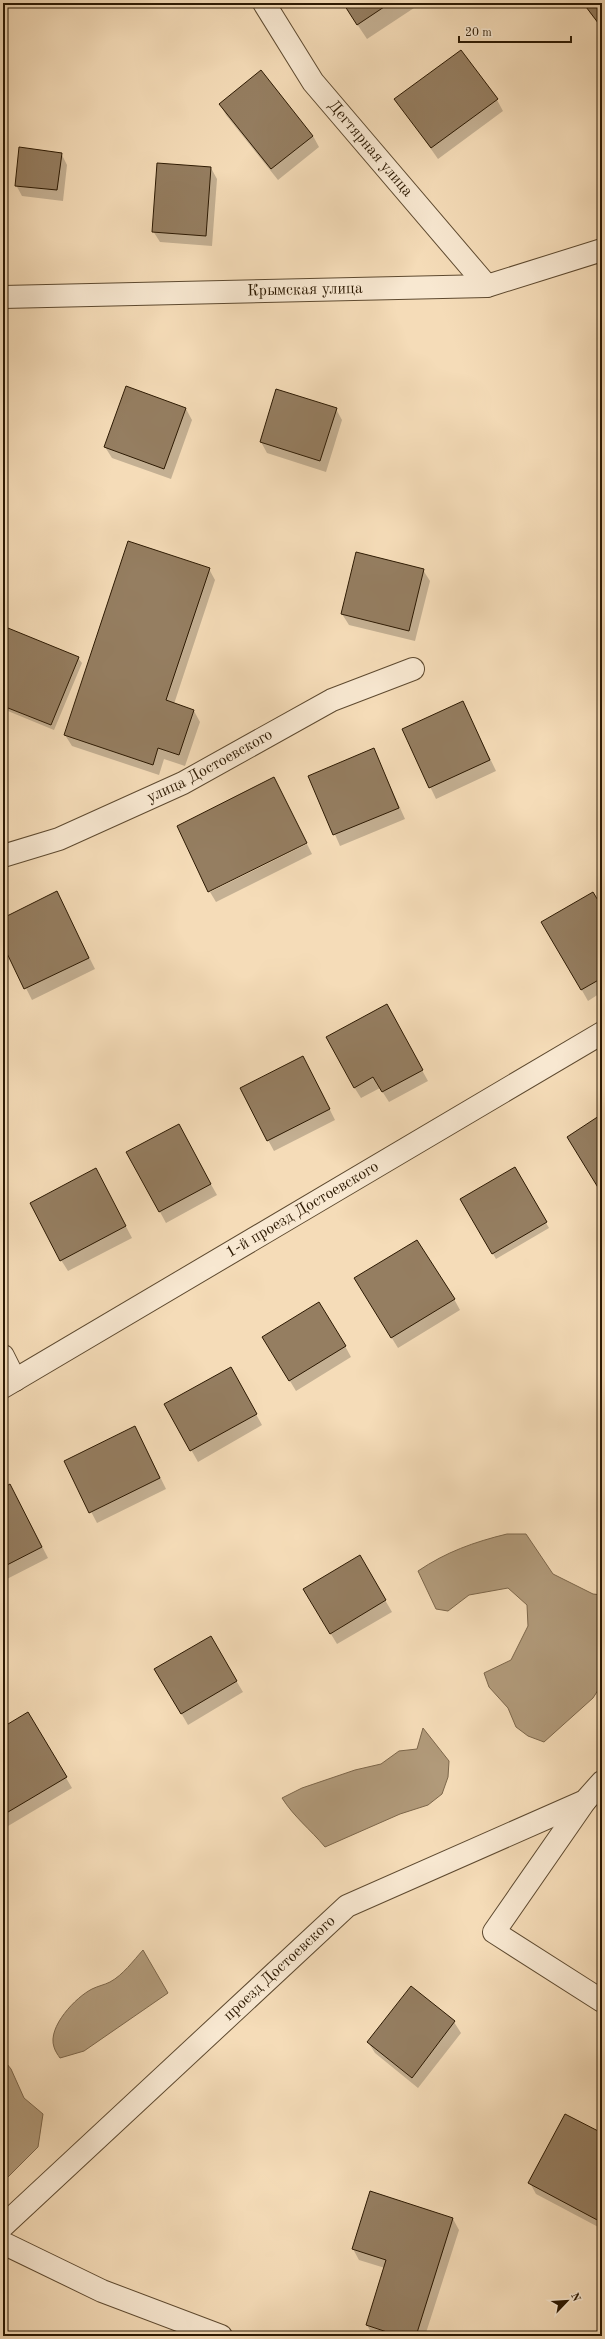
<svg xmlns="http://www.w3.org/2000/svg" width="605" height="2339" viewBox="0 0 605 2339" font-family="'Old Standard TT',serif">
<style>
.water{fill:#b19a7a;stroke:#7c664a}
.shadow{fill:#0003}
.building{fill:#957e61;stroke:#2c1902}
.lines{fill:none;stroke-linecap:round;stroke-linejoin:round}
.minor-casing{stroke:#5e4a30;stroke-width:24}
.minor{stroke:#f8e8d1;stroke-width:22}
.labels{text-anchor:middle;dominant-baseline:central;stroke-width:3.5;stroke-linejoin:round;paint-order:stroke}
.street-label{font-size:16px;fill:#2c1902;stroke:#f8e8d1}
</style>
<rect width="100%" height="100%" fill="#f5dcb8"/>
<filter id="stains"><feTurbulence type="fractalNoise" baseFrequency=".005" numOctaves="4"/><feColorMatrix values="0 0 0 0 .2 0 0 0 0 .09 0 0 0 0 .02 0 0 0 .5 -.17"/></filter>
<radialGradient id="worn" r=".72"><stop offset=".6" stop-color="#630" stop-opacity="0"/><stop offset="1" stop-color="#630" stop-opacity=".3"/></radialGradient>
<path class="water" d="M507 1534H526L553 1574 593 1594 602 1595V1684L593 1698 544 1742 528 1736 516 1727 508 1708 489 1687 484 1673 511 1660 528 1626 527 1605 508 1588 469 1595 448 1611 436 1609 418 1571C446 1552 474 1542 507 1534Z
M423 1728 449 1761 448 1777 442 1794 428 1805 400 1814 325 1847C310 1829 294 1817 282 1798L302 1788 355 1770 381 1764 399 1751 417 1749Z
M143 1950 168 1993 84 2051 60 2058C58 2055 55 2051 54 2047 47 2027 76 1997 92 1989 98 1986 104 1985 110 1982 123 1975 133 1961 143 1950Z
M3 2059 11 2069 24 2098 43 2114 38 2147 3 2182Z"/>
<path class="shadow" d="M343 3H411L414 8 367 39Z
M584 3H602V29L590 13Z
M261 71 313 136 319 147 278 180 226 115 220 104Z
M396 99 497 100 503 111 438 159Z
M61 153 67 165 63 201 22 196 16 185Z
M211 168 217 179 212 246 160 242 153 231Z
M186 409 192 420 171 479 112 458 105 447Z
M336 409 342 420 326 472 267 453 261 442Z
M209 569 215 580 174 704 194 711 200 722 185 766 164 759 159 775 72 746 65 735Z
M423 570 430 581 415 641 349 625 342 614Z
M3 627 78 658 82 663 54 730 3 709Z
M463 702 496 771 436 799 403 730Z
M374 750 405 819 340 846 310 777Z
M307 844 312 854 216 902 210 892Z
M57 893 95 969 32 1000 3 943V919Z
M602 909V992L588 1001 543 922Z
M392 1016 428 1081 389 1102 380 1088 361 1098 354 1087Z
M309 1068 335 1120 274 1151 268 1140Z
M183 1135 217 1195 166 1223 160 1212Z
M514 1168 549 1228 496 1259 461 1199Z
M102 1181 132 1238 68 1271 61 1260Z
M362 1290 454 1299 460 1310 398 1348Z
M345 1346 351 1357 296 1391 270 1348Z
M230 1368 262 1425 198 1462 166 1405Z
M141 1438 166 1489 97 1523 65 1462Z
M3 1489 16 1496 48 1558 3 1581Z
M360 1557 392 1612 337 1644 311 1601Z
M210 1637 243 1692 188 1725 156 1670Z
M28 1713 72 1788 3 1829V1728Z
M411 1988 454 2022 461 2033 418 2088 375 2053 368 2042Z
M565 2115 602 2134V2229L536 2194 530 2183Z
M371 2193 453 2219 459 2230 425 2336H373L367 2325 385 2268 359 2260 353 2249Z"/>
<path class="building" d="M343 3H390L357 25Z
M583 3H602V28Z
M461 50 498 99 431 148 394 99Z
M261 70 313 136 271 169 219 104Z
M19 147 62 153 57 190 15 186Z
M157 163 211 167 206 236 152 232Z
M126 386 186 408 164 469 104 447Z
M276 389 337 408 320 461 260 442Z
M128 541 210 568 166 700 194 710 179 755 158 748 153 765 64 735Z
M356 552 424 569 409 631 341 614Z
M3 626 79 657 51 725 3 706Z
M463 701 490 760 429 788 402 729Z
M374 748 399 808 333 835 308 776Z
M274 777 307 843 208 892 177 826Z
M57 891 89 958 24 989 3 945V918Z
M593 892 602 907V978L581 990 541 922Z
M387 1004 423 1070 382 1092 373 1077 354 1088 326 1037Z
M303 1056 330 1109 267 1141 240 1088Z
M602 1114V1194L567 1137Z
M179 1124 211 1184 159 1212 126 1152Z
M515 1167 547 1222 492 1254 460 1199Z
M96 1168 126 1226 60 1261 30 1203Z
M417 1240 455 1299 391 1338 354 1278Z
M319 1302 346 1346 289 1381 262 1337Z
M231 1367 257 1414 190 1451 164 1404Z
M135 1426 160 1478 89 1513 64 1461Z
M10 1484 42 1547 3 1567V1488Z
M360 1555 386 1600 330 1634 303 1589Z
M211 1636 237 1681 181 1714 154 1669Z
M28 1712 67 1777 3 1815V1727Z
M411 1986 455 2021 412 2078 367 2042Z
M565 2114 602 2133 601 2222 528 2183Z
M370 2191 453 2218 416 2336H399L366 2325 386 2260 352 2249Z"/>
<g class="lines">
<g class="minor-casing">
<g id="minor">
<path id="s1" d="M264 3 313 82 487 286"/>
<path id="s2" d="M3 297 487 286 602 250"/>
<path id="s3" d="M3 856 59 839 183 783 332 700 413 669"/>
<path d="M3 1356 15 1380"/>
<path id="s4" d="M3 1387 602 1033"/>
<path d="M585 1801 494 1932 602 2001"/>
<path id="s5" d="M3 2226 347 1906 585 1801 602 1782"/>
<path d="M3 2243 102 2291 221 2336"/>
</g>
</g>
<use href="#minor" class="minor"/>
</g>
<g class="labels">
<g class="street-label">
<text stroke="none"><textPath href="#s1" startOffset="181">Дегтярная улица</textPath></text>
<text stroke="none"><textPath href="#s2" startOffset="302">Крымская улица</textPath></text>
<text stroke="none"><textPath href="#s3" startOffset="226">улица Достоевского</textPath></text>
<text stroke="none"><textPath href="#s4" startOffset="348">1-й проезд Достоевского</textPath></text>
<text stroke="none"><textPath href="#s5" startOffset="378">проезд Достоевского</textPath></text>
</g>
</g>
<rect width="605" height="2339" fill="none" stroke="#f5dcb8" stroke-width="16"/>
<rect x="4" y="4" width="597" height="2331" fill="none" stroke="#2c1902" stroke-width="2"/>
<rect x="8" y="8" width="589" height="2323" fill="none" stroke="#2c1902"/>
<g transform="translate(567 2301) rotate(65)" stroke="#f8e8d1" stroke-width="3" paint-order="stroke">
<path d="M0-3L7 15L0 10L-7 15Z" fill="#2c1902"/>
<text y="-6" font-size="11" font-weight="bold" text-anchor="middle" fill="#2c1902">N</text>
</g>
<path d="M459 36v6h112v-6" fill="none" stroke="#2c1902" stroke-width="2"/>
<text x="465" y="36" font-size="12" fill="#2c1902" stroke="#f8e8d1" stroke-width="3" paint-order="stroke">20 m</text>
<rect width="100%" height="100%" filter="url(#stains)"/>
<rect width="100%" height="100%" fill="url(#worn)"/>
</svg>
